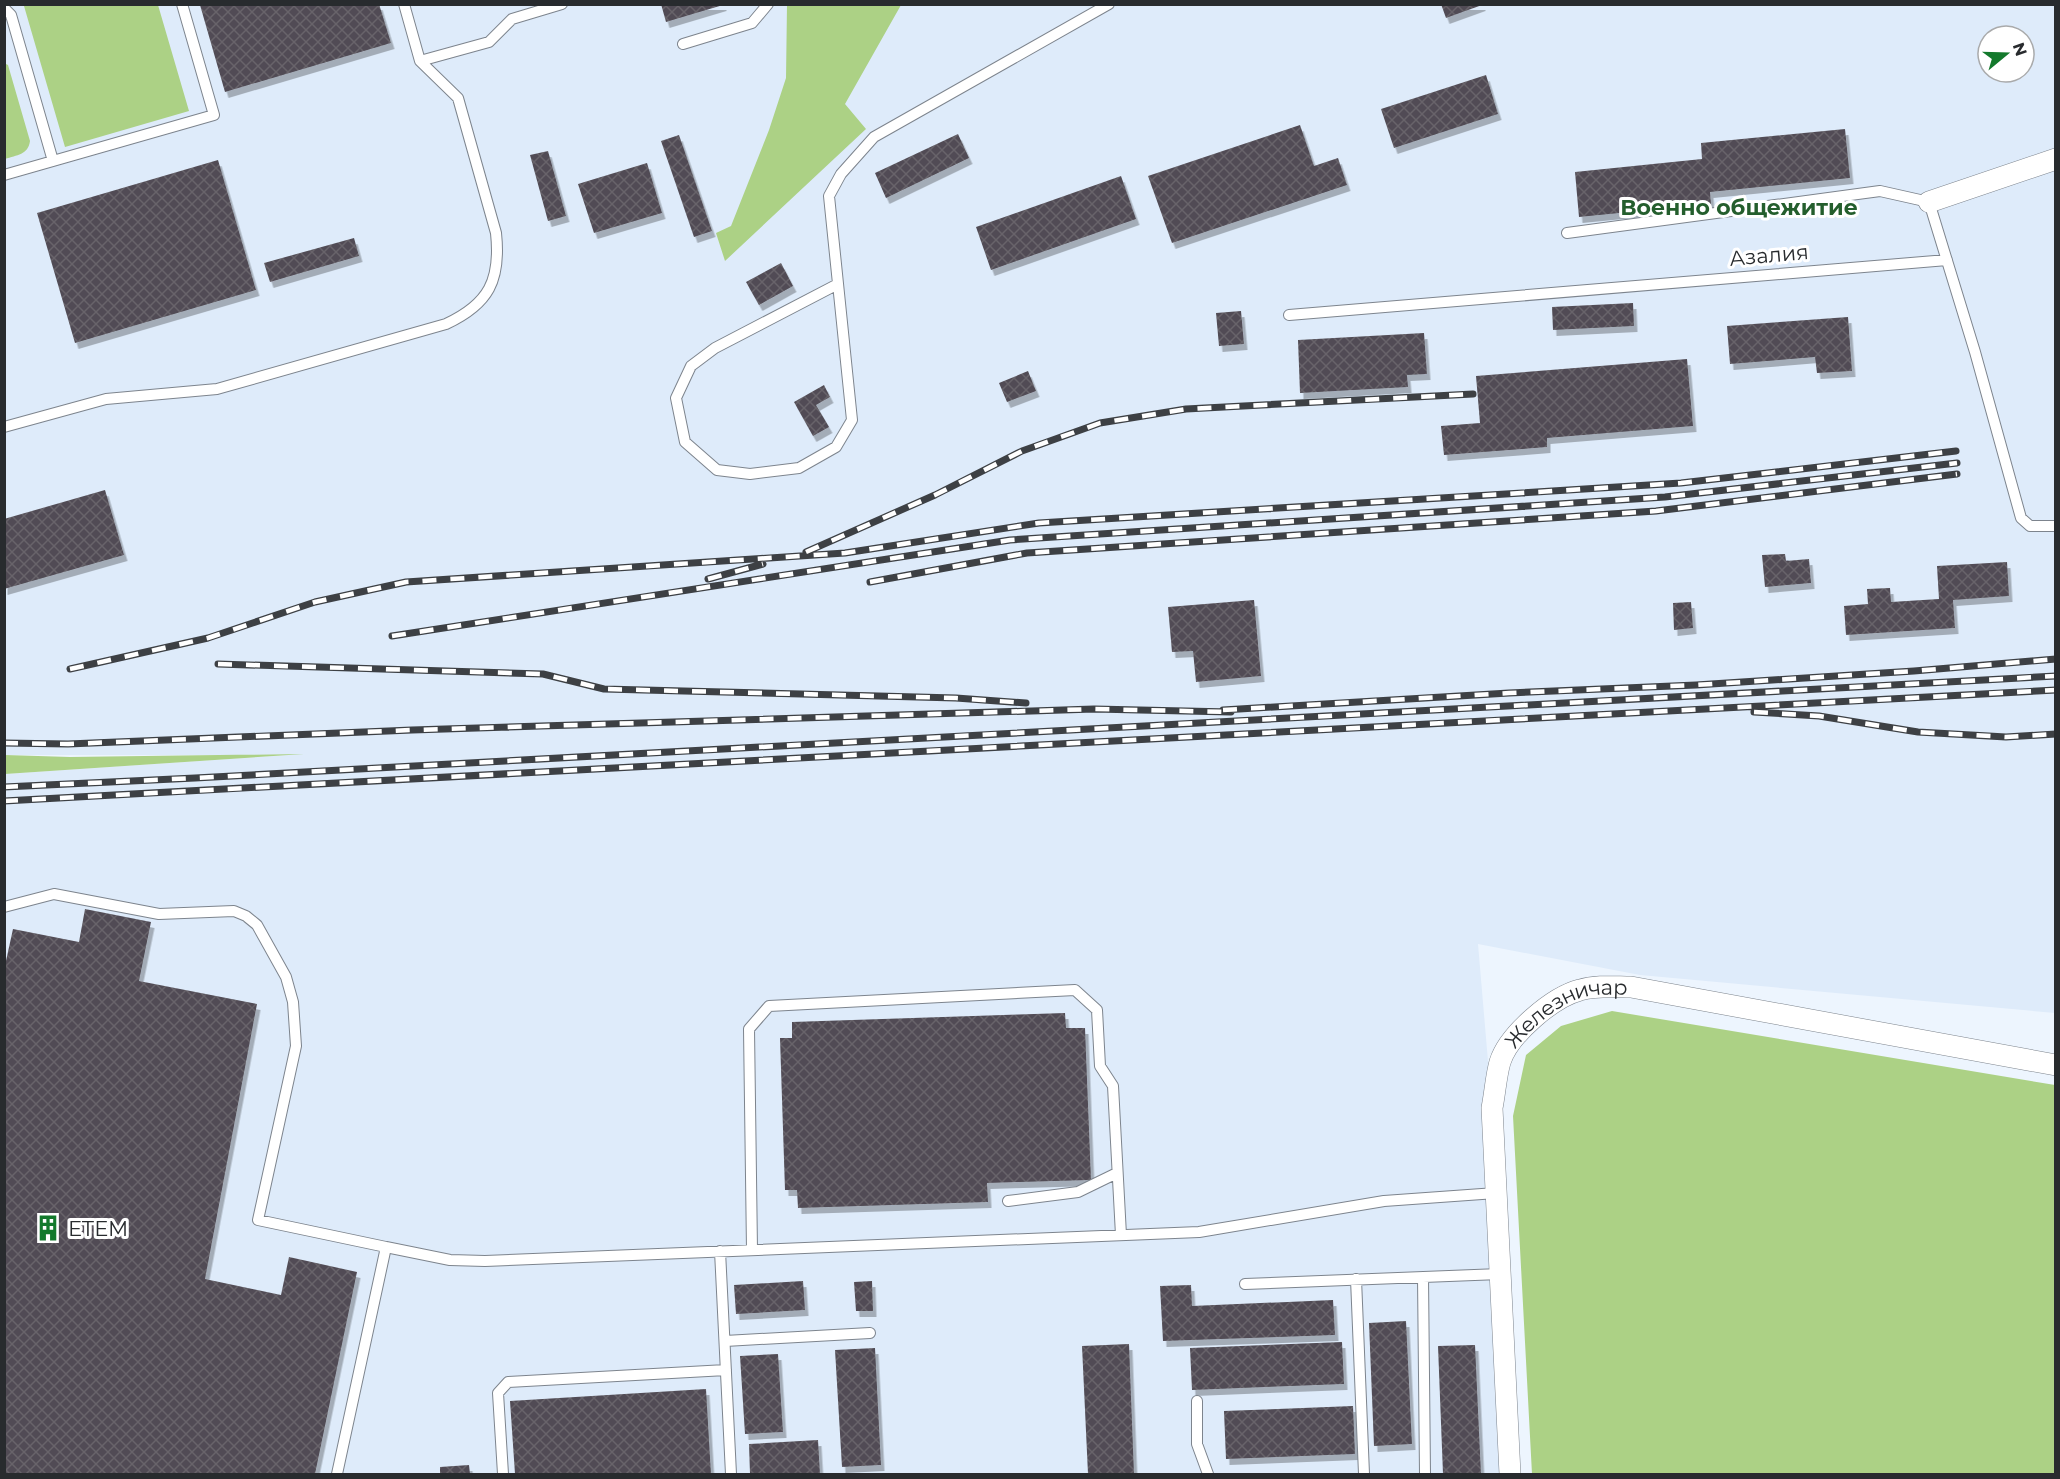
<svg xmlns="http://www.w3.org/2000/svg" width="2060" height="1479" viewBox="0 0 2060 1479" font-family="Montserrat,sans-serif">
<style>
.built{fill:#deebfa;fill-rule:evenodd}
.green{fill:#acd185}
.building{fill:url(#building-cross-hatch);filter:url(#shadow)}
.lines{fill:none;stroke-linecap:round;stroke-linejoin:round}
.lane-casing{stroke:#7d848d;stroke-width:12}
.street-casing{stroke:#7d848d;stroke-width:22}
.lane{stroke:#fff;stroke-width:10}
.street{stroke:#fff;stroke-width:21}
.rail-casing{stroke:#3d4044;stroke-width:7}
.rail{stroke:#fff;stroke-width:4.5;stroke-dasharray:14;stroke-linecap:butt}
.labels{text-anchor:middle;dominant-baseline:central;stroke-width:6;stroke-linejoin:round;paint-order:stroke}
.street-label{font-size:21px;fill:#282b2e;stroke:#fff}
.poi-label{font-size:21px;fill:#282b2e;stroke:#fff;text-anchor:start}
.neighbourhood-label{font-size:22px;font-weight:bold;fill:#245e2d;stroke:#fff}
</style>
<defs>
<pattern id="building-cross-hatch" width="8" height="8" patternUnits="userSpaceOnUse" patternTransform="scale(1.5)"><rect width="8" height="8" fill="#514c54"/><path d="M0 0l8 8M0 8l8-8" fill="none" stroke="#67636a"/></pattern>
<filter id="shadow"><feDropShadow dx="3.5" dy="6" stdDeviation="0" flood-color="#0004"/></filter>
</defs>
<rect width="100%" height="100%" fill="#edf5fe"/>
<path class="built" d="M5 5H2055V1013L1640 975 1478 944 1492 1108 1510 1474H5V774L289 755H5ZM1988 36H2024V72H1988Z"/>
<path class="green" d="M31 4 158 5 189 111 65 147 24 6Z
M787 5H901L845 104 866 129 725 261 716 233 731 226 769 130 786 78Z
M4 63 8 65 30 141C28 155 17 155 5 159Z
M304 754 5 774V755L70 757Z
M1612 1011 2055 1085V1474H1532L1513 1116 1526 1055 1561 1026Z"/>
<path class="building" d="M203 4H379L391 43 225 92 200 5Z
M661 4H723V5L666 22Z
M1441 4H1482V5L1446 18Z
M1486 75 1498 114 1394 148 1381 109Z
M1300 125 1314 166 1338 158 1347 185 1172 243 1148 176Z
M1845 129 1850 178 1710 192 1711 204 1579 217 1575 172 1702 159 1701 143Z
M958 134 969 158 886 198 875 173Z
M679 135 712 231 694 237 661 141Z
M548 151 566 216 548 221 530 155Z
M218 160 256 290 75 343 37 213Z
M647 163 662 213 594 233 578 184Z
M1121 176 1136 219 991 270 976 227Z
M354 238 359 256 270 282 264 263Z
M781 263 793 286 759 305 746 282Z
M1633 303 1634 326 1553 330 1552 307Z
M1241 311 1244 344 1219 346 1216 313Z
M1848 317 1852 371 1817 373 1815 357 1730 364 1727 326Z
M1424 333 1427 374 1407 375 1408 387 1300 393 1298 340Z
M1687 359 1693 426 1547 438V447L1444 455 1441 426 1480 423 1476 376Z
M1028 371 1036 391 1007 402 999 383Z
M824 385 830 397 816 405 829 427 813 436 794 402Z
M105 490 124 555 4 589V519Z
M1785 554 1786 561 1809 559 1811 583 1765 587 1762 555Z
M2007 562 2009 596 1953 600 1955 628 1846 635 1844 606 1868 604 1867 589 1890 588 1891 602 1939 599 1937 566Z
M1254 600 1261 676 1196 682 1193 651 1172 652 1168 607Z
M1691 602 1693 628 1674 630 1673 603Z
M85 909 151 922 139 981 257 1004 205 1279 281 1295 289 1257 357 1272 315 1474H4V970L13 929 79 942Z
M1065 1013 1066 1028H1085L1091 1180 987 1183 988 1202 798 1208 797 1190H785L780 1038H792V1022Z
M803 1281 805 1310 736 1314 734 1285Z
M872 1281 873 1311H856L854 1282Z
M1191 1285 1192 1306 1333 1300 1335 1335 1163 1341 1160 1286Z
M1406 1321 1412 1444 1374 1446 1369 1323Z
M1342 1342 1344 1384 1192 1390 1190 1348Z
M1129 1344 1134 1474H1088L1082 1346Z
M1475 1345 1481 1474H1443L1438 1346Z
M875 1348 881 1465 842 1467 835 1350Z
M778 1354 783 1432 745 1434 740 1356Z
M706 1389 711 1474H515L510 1401Z
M1353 1406 1355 1454 1226 1459 1224 1411Z
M818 1440 820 1474H750L749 1444Z
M469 1465 470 1474H440V1467Z"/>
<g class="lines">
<g class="lane-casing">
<path id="lane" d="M4 8 11 15 53 161
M683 44 752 23 768 4
M420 61 489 42 512 19 562 4
M4 175 214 115 182 4
M1567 233 1880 191 1929 202 1975 352 2021 518 2030 526H2056
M838 284 715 348 691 366 676 398 685 442 717 470 750 474 799 468 836 447 852 420 829 196 841 174 874 137 1109 4
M1289 315 1947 260
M4 427 106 399 217 389 446 324C489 304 501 280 496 233L458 98 420 61 404 4
M4 907 54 894 159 914 234 911 246 916 257 925 286 977 293 1002 296 1046 258 1220 386 1247 337 1474
M1008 1201 1078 1192 1117 1173
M386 1247 450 1260 485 1261 1199 1232 1384 1201 1496 1193
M752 1250 749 1029 769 1006 1075 990 1097 1010 1100 1066 1113 1086 1121 1235
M720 1251 731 1474
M1423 1277 1425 1474
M1356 1279 1364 1474
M1245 1284 1500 1274
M725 1341 870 1333
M1197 1401V1444L1208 1474
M503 1474 498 1393 508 1382 726 1370"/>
</g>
<g class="street-casing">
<g id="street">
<path d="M1929 202 2056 159"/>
<path id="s1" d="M1510 1474 1492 1108C1495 1093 1496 1076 1500 1062 1509 1034 1553 997 1580 990 1597 985 1615 987 1631 987L2056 1065"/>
</g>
</g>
<use href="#lane" class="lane"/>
<use href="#street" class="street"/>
<g class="rail-casing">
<path id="rail" d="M806 552 935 495 1022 451 1100 423 1186 409 1473 394
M708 579 763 564
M870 582 1027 553 1656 511 1957 474
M392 636 1010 540 1665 497 1957 463
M218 664 543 674 604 689 956 698 1026 703
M70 669 208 638 315 602 406 582 845 553 1039 523 1681 483 1956 451
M1223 710 1509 693 1696 685 1914 671 2056 659
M1754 712 1819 716 1918 732 2006 737 2056 734
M4 743 68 744 412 730 1094 709 1231 712
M4 787 195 778 2056 676
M4 801 2056 690"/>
</g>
<use href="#rail" class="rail"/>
</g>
<defs>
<g id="building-bare" transform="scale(2.07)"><path d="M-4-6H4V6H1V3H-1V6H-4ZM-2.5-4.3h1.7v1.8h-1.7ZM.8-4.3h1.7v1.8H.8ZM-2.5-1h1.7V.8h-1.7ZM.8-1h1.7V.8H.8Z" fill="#13792c" stroke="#fff" stroke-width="2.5" paint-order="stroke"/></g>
</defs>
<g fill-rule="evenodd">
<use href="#building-bare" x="48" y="1228"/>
</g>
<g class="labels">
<g class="street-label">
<text transform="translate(1769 255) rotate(-5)">Азалия</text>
<text stroke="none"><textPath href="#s1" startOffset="502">Железничар</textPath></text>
</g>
<g class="poi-label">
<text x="68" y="1228">ЕТЕМ</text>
</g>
<g class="neighbourhood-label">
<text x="1739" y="207">Военно общежитие</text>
</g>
</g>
<rect width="2060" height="1479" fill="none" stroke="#282b2e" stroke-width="12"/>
<g transform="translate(2006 54) rotate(71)"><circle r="28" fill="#ffffff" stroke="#a9aaab" stroke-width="1.5"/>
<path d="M0-4.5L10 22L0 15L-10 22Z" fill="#13792c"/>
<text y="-9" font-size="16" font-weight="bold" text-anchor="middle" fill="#282b2e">N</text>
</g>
</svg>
